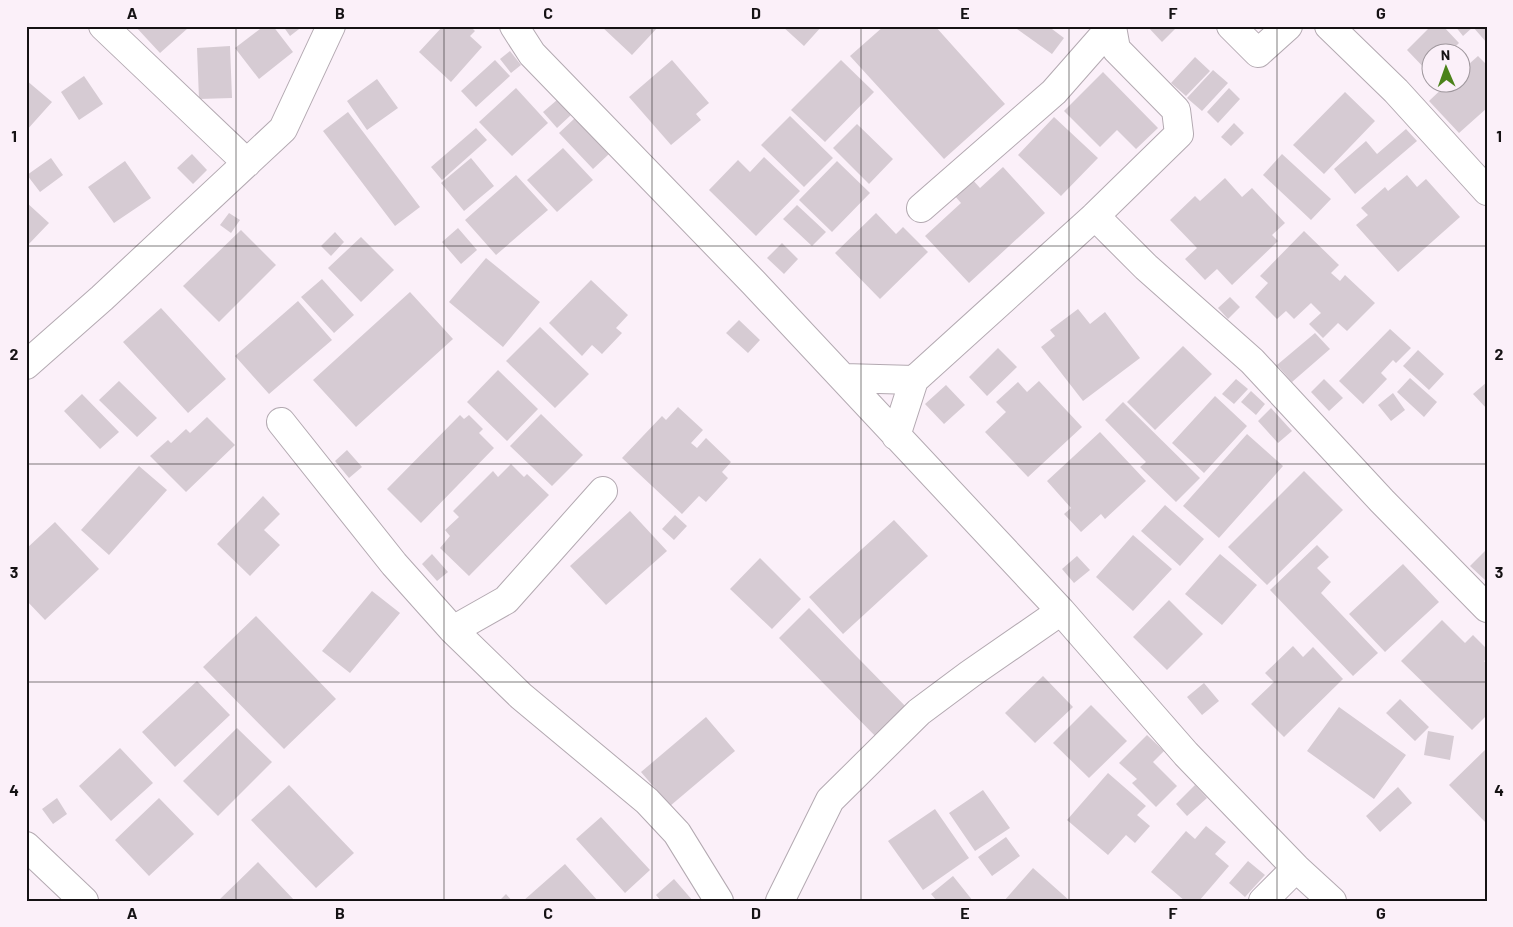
<svg xmlns="http://www.w3.org/2000/svg" width="1513" height="927" viewBox="0 0 1513 927" font-family="Barlow,sans-serif">
<style>
.building{fill:#d6cbd3}
.lines{fill:none;stroke-linecap:round;stroke-linejoin:round}
.minor-casing{stroke:#b3a9b1;stroke-width:30}
.minor{stroke:#fff;stroke-width:28}
.grid{fill:none;stroke:#151214;stroke-width:1;stroke-opacity:0.55}
.neatline{fill:none;stroke:#151214;stroke-width:2}
.grid-label{font-size:16px;text-anchor:middle;font-weight:bold;fill:#151214}
</style>
<rect width="100%" height="100%" fill="#fbf0f9"/>
<path class="building" d="M135 26H187L188 28 160 53Z
M264 26H273L293 52 259 79 235 48Z
M283 26H303L290 36Z
M443 26H470L475 31 470 36 482 47 451 82 419 52Z
M601 26H659L632 55Z
M782 26H822L804 46Z
M884 26H935L1005 104 944 159 850 56Z
M1019 26H1048L1064 38 1052 54 1017 29Z
M1147 26H1178L1162 42Z
M1431 26H1443L1459 43 1450 52H1430V71L1429 73 1407 50Z
M1455 26H1487V43L1473 27 1463 36Z
M230 46 232 98 199 99 197 48Z
M510 51 521 65 511 73 500 59Z
M1478 56 1487 65V108L1459 133 1429 101 1449 82H1460V72Z
M1195 57 1210 71 1186 96 1171 83Z
M495 60 510 76 476 107 461 91Z
M672 60 709 103 696 114 701 120 671 145 629 97Z
M841 60 874 92 825 142 791 110Z
M1213 70 1228 83 1202 111 1187 98Z
M1103 72 1158 128 1136 149 1117 130 1100 147 1064 111Z
M84 76 103 104 79 120 61 92Z
M377 79 398 108 367 130 347 101Z
M26 80 52 102 26 131Z
M516 88 548 123 512 156 479 122Z
M1229 88 1240 99 1218 123 1207 112Z
M1345 92 1375 121 1324 174 1293 145Z
M557 100 571 115 557 128 543 112Z
M348 112 420 207 395 226 323 131Z
M790 116 833 158 804 187 761 145Z
M1054 117 1098 158 1061 196 1018 155Z
M575 118 609 154 593 169 559 133Z
M1234 123 1244 133 1231 146 1221 137Z
M857 124 893 159 869 184 833 148Z
M476 128 487 140 442 180 431 167Z
M1406 129 1417 141 1355 194 1334 169 1366 141 1377 154Z
M563 148 593 180 557 212 527 180Z
M192 154 207 170 193 184 177 168Z
M1282 154 1331 199 1311 220 1263 175Z
M764 157 800 191 756 236 709 190 738 160 750 172Z
M51 158 63 175 40 192 27 175Z
M471 158 494 186 464 211 441 183Z
M125 161 151 198 114 223 88 187Z
M837 161 870 193 832 232 799 200Z
M1003 167 1045 213 969 283 925 236 961 203 954 195 972 179 980 188Z
M516 175 548 210 496 255 465 220Z
M1407 175 1417 187 1426 179 1460 217 1398 272 1356 225 1368 215 1361 208 1385 187 1388 191Z
M1225 178 1242 197 1252 188 1285 223 1272 235 1278 241 1232 285 1217 269 1205 280 1185 259 1197 248 1170 220 1195 196 1200 201Z
M26 202 49 223 26 247Z
M797 205 826 232 812 246 783 219Z
M229 213 240 220 231 233 220 225Z
M876 213 896 234 903 227 928 252 880 299 835 253Z
M458 228 477 250 461 264 442 242Z
M241 230 276 265 219 322 183 286Z
M1304 231 1339 265 1331 273 1340 281 1345 275 1375 303 1347 331 1338 323 1323 338 1309 324 1321 313 1311 303 1294 319 1286 311 1277 319 1255 297 1268 283 1260 276Z
M335 232 344 242 331 256 321 246Z
M361 237 394 270 361 302 328 268Z
M782 243 798 259 784 274 767 258Z
M486 258 540 302 503 347 449 302Z
M322 279 354 315 334 333 301 297Z
M591 280 628 315 616 328 622 333 602 354 592 345 582 356 549 323Z
M410 292 453 339 356 427 313 380Z
M1230 297 1240 307 1228 319 1218 308Z
M298 301 332 340 269 394 235 356Z
M161 308 226 379 188 413 123 342Z
M1078 309 1090 324 1105 312 1140 358 1083 401 1041 347 1055 336 1050 330Z
M739 320 760 340 748 353 726 333Z
M540 327 589 374 555 408 506 361Z
M1390 329 1411 348 1396 363 1393 360 1381 373 1387 379 1363 404 1339 381Z
M1315 333 1330 349 1292 382 1277 365Z
M1183 346 1212 374 1155 430 1127 402Z
M998 348 1017 367 987 396 969 377Z
M1418 350 1444 374 1429 390 1403 366Z
M498 370 538 409 507 441 467 402Z
M1410 378 1437 402 1424 417 1397 392Z
M1236 379 1248 389 1234 404 1222 394Z
M1324 379 1343 398 1329 411 1311 392Z
M119 381 157 418 137 437 99 400Z
M1039 381 1082 427 1028 477 985 432 1006 412 996 402 1018 382 1027 392Z
M1487 382V409L1473 394Z
M946 385 965 405 944 424 925 404Z
M1251 391 1265 404 1256 415 1241 402Z
M1393 393 1405 410 1391 421 1378 405Z
M82 394 119 432 100 449 64 411Z
M1215 396 1247 426 1204 473 1172 443Z
M1123 402 1200 478 1176 502 1140 467 1146 462 1105 420Z
M678 407 703 430 691 443 697 448 706 438 731 462 722 472 728 478 706 502 699 496 682 514 622 458 662 416 666 420Z
M1271 408 1292 431 1278 443 1258 421Z
M541 414 583 455 552 486 510 446Z
M460 415 464 419 469 415 483 429 479 433 494 448 421 523 387 489Z
M207 417 235 445 186 492 150 456 168 440 171 443 186 429 190 433Z
M1100 432 1146 481 1105 519 1101 514 1081 532 1064 514 1071 508 1047 481Z
M1247 434 1283 466 1219 538 1183 506Z
M347 450 362 467 349 478 335 461Z
M511 464 524 477 527 474 549 495 469 576 440 548 450 536 445 530 459 517 453 511 493 471 498 477Z
M139 466 167 490 109 555 81 530Z
M1304 471 1343 510 1267 585 1228 547Z
M263 496 280 514 264 530 280 545 250 576 217 544Z
M1165 505 1204 539 1180 566 1141 531Z
M630 511 667 551 606 605 570 566Z
M675 515 687 526 674 540 662 529Z
M894 520 928 556 843 634 809 597Z
M55 522 99 569 45 620 26 600V549Z
M1133 535 1172 569 1133 611 1096 577Z
M1317 545 1329 557 1317 568 1331 582 1321 593 1378 653 1353 676 1270 590Z
M1487 549V578L1485 580 1470 566Z
M432 554 448 572 437 581 422 564Z
M1220 554 1257 585 1222 625 1185 594Z
M1077 556 1090 570 1074 583 1062 569Z
M760 558 801 599 772 629 730 589Z
M1403 564 1439 602 1385 652 1349 614Z
M372 591 400 613 350 673 322 651Z
M1169 600 1203 634 1167 670 1133 637Z
M809 608 912 713 882 743 779 638Z
M256 616 336 699 284 749 203 667Z
M1442 620 1465 643 1473 635 1487 649V659L1484 661 1487 664V715L1472 730 1401 661Z
M1293 646 1303 657 1313 647 1343 679 1284 737 1251 704 1274 682 1265 673Z
M1043 676 1073 707 1035 743 1005 713Z
M197 681 230 715 175 767 142 732Z
M1204 683 1219 701 1202 715 1187 697Z
M1400 699 1429 727 1415 741 1386 713Z
M1091 705 1127 741 1089 778 1053 743Z
M1339 707 1406 755 1374 799 1307 751Z
M706 717 735 751 670 806 641 772Z
M237 728 272 762 218 816 183 781Z
M1428 731 1454 736 1450 760 1424 755Z
M1147 735 1164 751 1153 762 1177 786 1156 807 1132 783 1137 779 1119 763Z
M120 748 153 783 111 821 79 786Z
M1487 748V824L1449 785Z
M1108 773 1146 806 1137 815 1150 826 1135 843 1126 835 1108 855 1067 820Z
M289 785 354 853 316 888 251 820Z
M1195 785 1207 798 1187 816 1176 804Z
M1398 787 1412 803 1380 832 1366 816Z
M983 790 1010 828 975 851 949 813Z
M57 798 67 814 53 824 42 809Z
M159 798 194 834 149 876 115 840Z
M935 809 969 858 923 890 888 841Z
M601 817 650 870 625 893 576 839Z
M1206 826 1226 842 1215 854 1229 866 1199 901H1185L1151 872 1186 831 1195 839Z
M1006 837 1020 856 992 876 978 857Z
M1248 861 1265 875 1245 897 1229 883Z
M258 862 295 901H218Z
M565 864 598 901H523Z
M1033 868 1070 901H1004Z
M953 876 973 901H937L931 894Z
M674 879 693 901H661L656 895Z
M506 894 512 901H499Z"/>
<g class="lines">
<g class="minor-casing">
<path id="minor" d="M103 26 247 163
M514 26 532 54 753 282 1061 611 1186 754 1296 868 1332 901
M1231 26 1258 53 1288 26
M1329 26 1396 91 1487 191
M921 208 1054 92 1112 26
M1095 216 1146 267 1252 361 1382 501 1487 608
M26 365 102 298 283 129 331 26
M844 378 914 380
M281 422 394 564 453 630
M896 436 914 380 1095 216 1179 134 1176 110 1116 49 1112 27
M603 491 506 600 453 630 521 696 647 801 677 833 719 901
M26 846 84 901
M780 901 830 800 919 712 970 674 1061 611
M1263 901 1296 868"/>
</g>
<use href="#minor" class="minor"/>
</g>
<path class="grid" d="M236 26V901M444 26V901M652 26V901M861 26V901M1069 26V901M1277 26V901M26 246H1487M26 464H1487M26 682H1487"/>
<rect width="1513" height="927" fill="none" stroke="#fbf0f9" stroke-width="55"/>
<g transform="translate(1446 68) rotate(358)"><circle r="24" fill="#fbf0f9" stroke="#9f979d"/>
<path d="M0-4L9 19L0 12L-9 19Z" fill="#4b821a"/>
<text y="-8" font-size="14" font-weight="bold" text-anchor="middle" fill="#151214">N</text>
</g>
<rect x="28" y="28" width="1458" height="872" class="neatline"/>
<g class="grid-label">
<text x="132" y="19">A</text>
<text x="340" y="19">B</text>
<text x="548" y="19">C</text>
<text x="756" y="19">D</text>
<text x="965" y="19">E</text>
<text x="1173" y="19">F</text>
<text x="1381" y="19">G</text>
<text x="14" y="142">1</text>
<text x="1499" y="142">1</text>
<text x="14" y="360">2</text>
<text x="1499" y="360">2</text>
<text x="14" y="578">3</text>
<text x="1499" y="578">3</text>
<text x="14" y="796">4</text>
<text x="1499" y="796">4</text>
<text x="132" y="919">A</text>
<text x="340" y="919">B</text>
<text x="548" y="919">C</text>
<text x="756" y="919">D</text>
<text x="965" y="919">E</text>
<text x="1173" y="919">F</text>
<text x="1381" y="919">G</text>
</g>
</svg>
